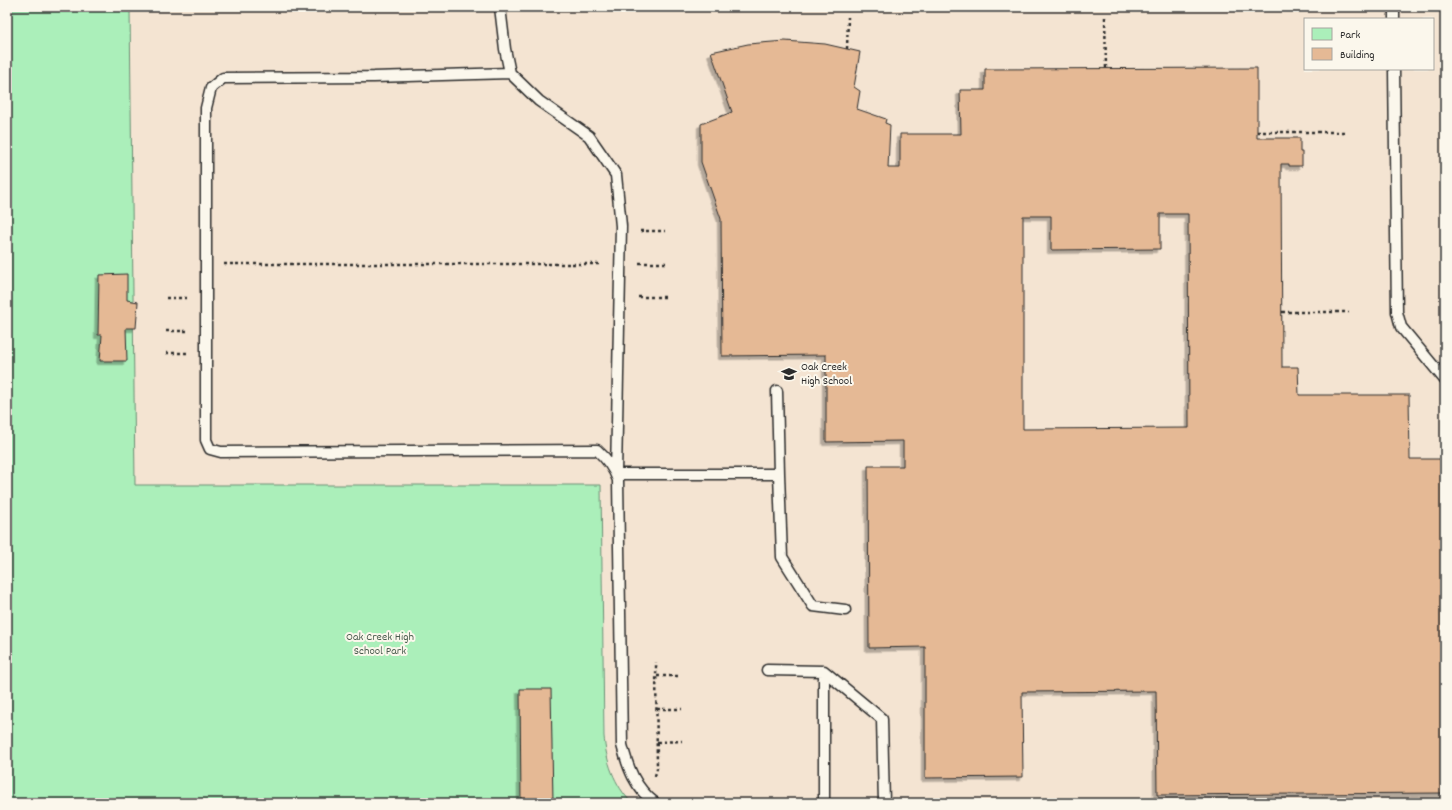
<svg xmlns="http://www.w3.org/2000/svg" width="1452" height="810" viewBox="0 0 1452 810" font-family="Dekko,sans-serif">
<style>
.built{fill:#f4e4d2;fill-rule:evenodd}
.green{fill:#abefba;stroke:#6b8d72}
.building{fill:#e5b995;stroke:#2b2b2b;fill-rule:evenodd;filter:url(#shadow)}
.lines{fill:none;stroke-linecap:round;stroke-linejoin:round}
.lane-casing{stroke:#2b2b2b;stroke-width:13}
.path{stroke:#2b2b2b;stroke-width:2.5;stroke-dasharray:3 3;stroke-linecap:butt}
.lane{stroke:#fbf7ec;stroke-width:10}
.labels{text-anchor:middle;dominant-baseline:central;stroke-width:4;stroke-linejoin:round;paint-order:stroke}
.poi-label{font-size:12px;fill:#2b2b2b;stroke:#fbf7ec;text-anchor:start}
.park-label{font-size:12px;fill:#4b5c4f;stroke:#fbf7ec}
</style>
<defs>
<filter id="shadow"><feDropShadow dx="-3.5" dy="3.5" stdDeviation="0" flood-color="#0004"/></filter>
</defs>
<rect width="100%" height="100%" fill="#fbf7ec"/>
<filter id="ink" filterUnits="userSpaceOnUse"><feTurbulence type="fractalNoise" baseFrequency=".025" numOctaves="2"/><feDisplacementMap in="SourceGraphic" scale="8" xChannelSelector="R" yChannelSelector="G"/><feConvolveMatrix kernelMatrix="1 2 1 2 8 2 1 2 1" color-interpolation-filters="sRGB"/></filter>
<g filter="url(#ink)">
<path class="built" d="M130 7H1445V803H632L622 794 613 774 605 750 601 485H135ZM1305 19H1433V69H1305Z"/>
<path class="green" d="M7 7H130L135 485H601L604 736C606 761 614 785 632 803H7Z"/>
<path class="building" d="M785 41 825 44 860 52 854 87 860 91 857 109 886 119 885 123 890 125 888 168H900V134H961L960 90H985V69L1257 68V138H1300V152H1302V166H1289V164H1281L1282 367H1298L1299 395H1409L1410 459H1445V793L1157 795 1156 691 1022 692 1023 777 925 778V647L869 648 868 466H903V441L826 442V355L722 356 721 219 701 162V124L732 112 711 52 748 44ZM1160 214H1188L1189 428 1023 429V216H1051V250L1160 249Z
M127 274V300L138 302 136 328H126L127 361H100L102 335H98L99 275Z
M520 689H551L553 802 521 803Z"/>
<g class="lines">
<g class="lane-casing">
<path id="lane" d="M500 7 505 49 510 73 539 101 589 136 616 175 621 226 616 474H779L782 557 813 606 845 610
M1394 7V19
M1394 69 1397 312 1401 327 1445 380
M510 73 374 77 223 78 211 88 206 108V440L210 449 221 452 597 450C606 458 614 469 618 480L622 745C628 768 635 788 655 803
M777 391 779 474
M767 670 824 671V803
M824 671 882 719 884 803"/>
</g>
<path class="path" d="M1105 17 1106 68
M847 49 848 17
M1257 132H1347
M640 231H665
M639 263H666
M224 264H601
M638 297H666
M166 298H187
M1282 312H1349
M166 331H187
M166 353H188
M657 676H681
M657 709H682
M657 742 682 741
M655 776 657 768 656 662"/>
<use href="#lane" class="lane"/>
</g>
</g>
<defs>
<g id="school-bare" transform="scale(1.2)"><path d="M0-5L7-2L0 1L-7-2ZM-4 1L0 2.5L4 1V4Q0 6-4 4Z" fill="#2b2b2b" stroke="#fbf7ec" stroke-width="2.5" paint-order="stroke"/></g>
</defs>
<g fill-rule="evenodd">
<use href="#school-bare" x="789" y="374"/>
</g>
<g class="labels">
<g class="poi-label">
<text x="801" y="367">Oak Creek<tspan x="801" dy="14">High School</tspan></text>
</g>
<g class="park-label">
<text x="380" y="637">Oak Creek High<tspan x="380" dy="14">School Park</tspan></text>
</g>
</g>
<rect width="1452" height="810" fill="none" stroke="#fbf7ec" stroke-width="24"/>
<rect x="12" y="12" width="1428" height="786" fill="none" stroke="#2b2b2b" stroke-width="1.5" filter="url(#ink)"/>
<rect x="1304" y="18" width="130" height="52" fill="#fbf7ec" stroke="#a8a59f"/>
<rect x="1312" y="28" width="20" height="12" fill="#abefba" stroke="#a8a59f"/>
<text x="1340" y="38" font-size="12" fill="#2b2b2b">Park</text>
<rect x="1312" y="48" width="20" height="12" fill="#e5b995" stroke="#a8a59f"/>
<text x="1340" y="58" font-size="12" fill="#2b2b2b">Building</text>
</svg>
